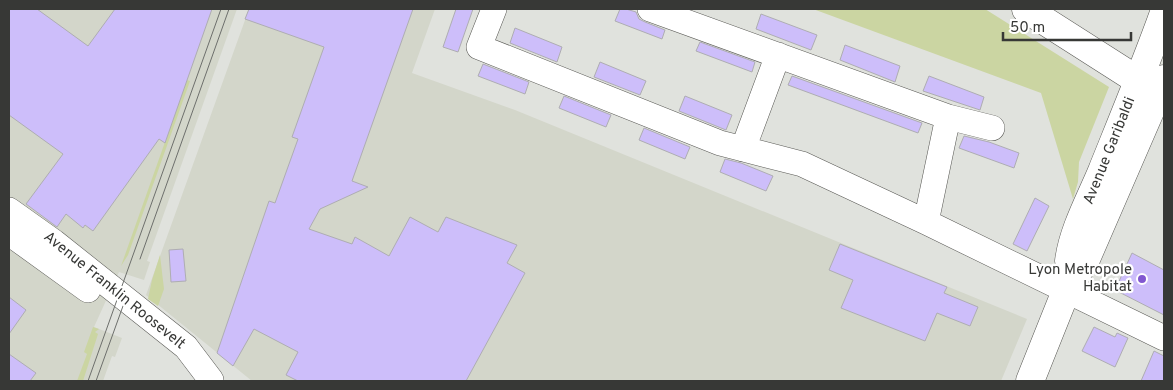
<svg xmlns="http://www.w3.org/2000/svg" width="1173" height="390" viewBox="0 0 1173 390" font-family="Overpass,sans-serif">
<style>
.built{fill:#d3d6ca}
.green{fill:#cbd5a2}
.building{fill:#cdbefa;stroke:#aeadb2}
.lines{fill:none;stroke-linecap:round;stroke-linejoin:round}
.minor-casing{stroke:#595955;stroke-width:26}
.major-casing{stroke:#595955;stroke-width:29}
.minor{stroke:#fff;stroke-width:25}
.major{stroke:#fff;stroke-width:28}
.tram{stroke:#6d6f6c;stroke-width:1}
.poi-dot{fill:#8157d0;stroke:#fff;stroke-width:2}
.labels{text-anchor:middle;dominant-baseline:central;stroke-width:4.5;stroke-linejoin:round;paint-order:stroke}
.street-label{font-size:15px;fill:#373836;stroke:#fff}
.poi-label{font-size:15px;fill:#373836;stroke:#fff;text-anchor:end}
</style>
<rect width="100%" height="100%" fill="#e0e2dd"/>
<path class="built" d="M9 9H237L147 261 150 262 144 280 119 272 94 327 122 338 115 357 112 356 103 381H9Z
M249 9H435L412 73 515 110 1027 319 1001 381H252L146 295Z"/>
<path class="green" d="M813 9H985L1109 87 1079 162 1078 182 1073 199 1041 93Z
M187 80 190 81 128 255 121 266Z
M160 255 164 289 158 306 148 299 152 280Z
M93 327 99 329 95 332 98 334 83 381H77L87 354 84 352Z"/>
<path class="building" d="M9 9H37L88 46 115 9H212L165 143 159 139 93 231 85 225 83 228 66 214 57 227 26 204 63 154 9 115Z
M249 9H413L352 181 368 187 320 209 309 229 352 244 355 237 389 256 410 217 438 232 446 217 517 245 507 263 525 273 466 381H298L286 375 298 352 254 329 233 366 217 353 269 201 275 203 298 139 292 137 324 47 245 19Z
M456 9H473L458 52 443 47Z
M620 9H626L636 12 639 19 645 22 665 30 662 39 615 21Z
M761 14 817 35 811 50 756 29Z
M515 28 562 47 557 62 510 43Z
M700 42 755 62 752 72 696 51Z
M845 45 900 66 895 82 840 60Z
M600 62 646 81 640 95 594 77Z
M483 64 529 82 525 94 478 76Z
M792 76 922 123 918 133 788 85Z
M929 76 984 97 980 110 923 91Z
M564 96 611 115 606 127 559 108Z
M685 96 732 115 726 130 679 111Z
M644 128 690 147 685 159 639 140Z
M964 136 989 142 1019 153 1014 168 959 148Z
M725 159 741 163 773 176 766 191 720 172Z
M1035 198 1049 206 1027 251 1013 244Z
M840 244 947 287 944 293 978 307 970 326 937 313 925 341 841 308 853 280 829 270Z
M183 249 186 281 171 282 169 250Z
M1132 253 1164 270V315L1115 290Z
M9 297 26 310 9 334Z
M1094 327 1115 337 1117 333 1128 338 1115 367 1082 351Z
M1154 351 1164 356V381H1141Z
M9 354 36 373 30 381H9Z"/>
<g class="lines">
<g class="minor-casing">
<path id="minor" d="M494 9 479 47 720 143 802 164 926 222 1164 338
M650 9 948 117 926 222
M948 117 992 128
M743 149 778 55
M9 210 54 242 186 347 211 380
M9 233 88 290"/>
</g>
<g class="major-casing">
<path id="major" d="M1026 9 1153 90
M1069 261C1073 230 1090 200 1102 171 1123 119 1145 66 1164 13
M1030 381 1066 291 1086 259 1164 79"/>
</g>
<use href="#minor" class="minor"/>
<use href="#major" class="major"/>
<path class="tram" d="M140 259 229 9
M88 381 221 9
M96 381 123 306"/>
</g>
<circle class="poi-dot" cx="1142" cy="279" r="5"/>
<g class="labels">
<g class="street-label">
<text transform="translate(1110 151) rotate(-68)">Avenue Garibaldi</text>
<text transform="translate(114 291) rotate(39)">Avenue Franklin Roosevelt</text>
</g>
<g class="poi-label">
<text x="1132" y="270">Lyon Metropole<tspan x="1132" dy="17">Habitat</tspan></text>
</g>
</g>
<rect width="1173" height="390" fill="none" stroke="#373836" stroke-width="20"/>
<path d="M1003 32v8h128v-8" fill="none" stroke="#373836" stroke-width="2.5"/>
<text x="1010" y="32" font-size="15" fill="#373836" stroke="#ffffff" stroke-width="4" paint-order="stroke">50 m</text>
</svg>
